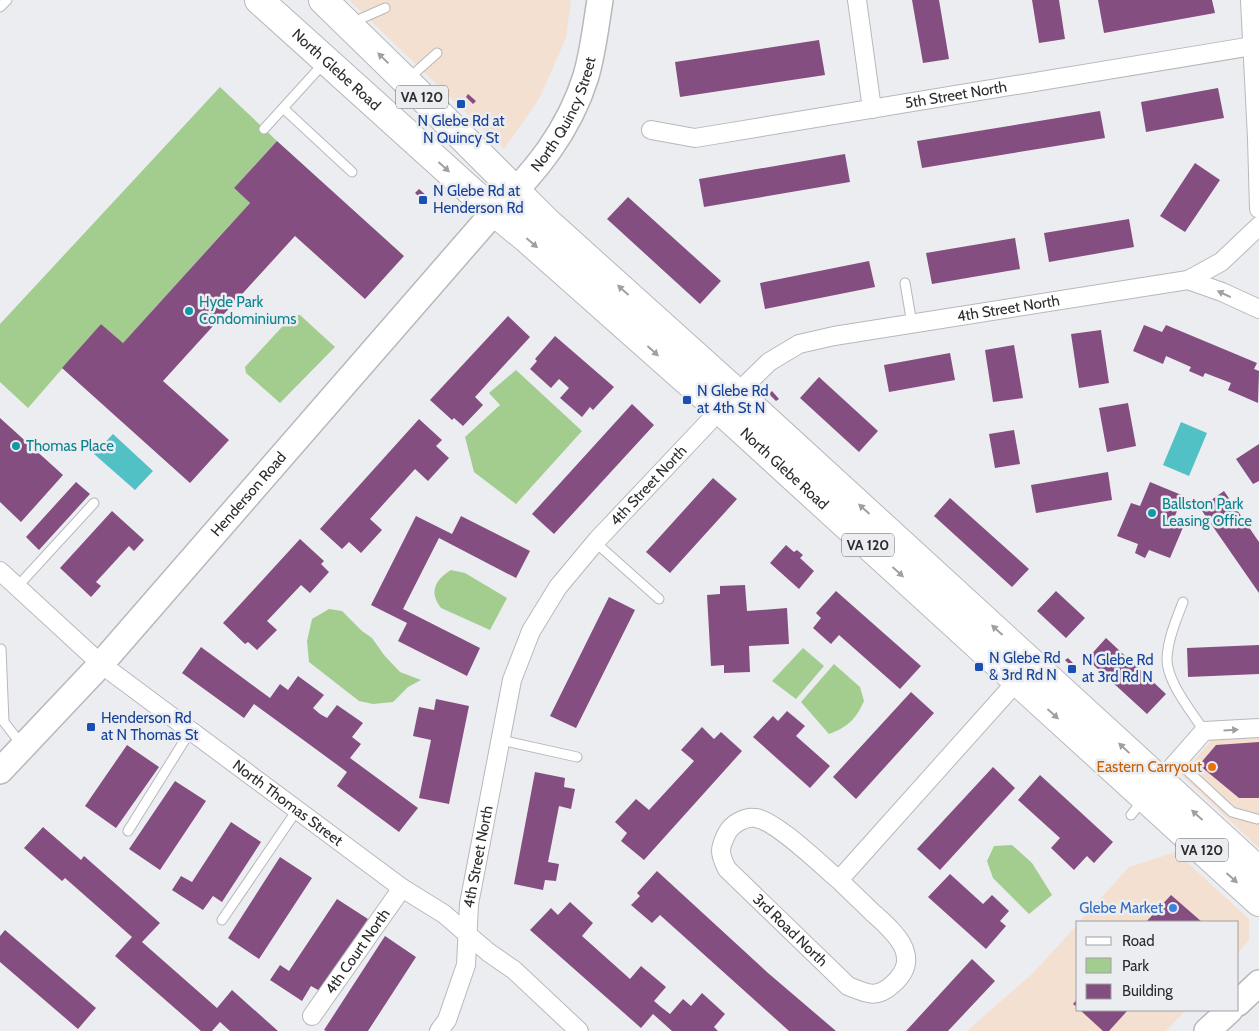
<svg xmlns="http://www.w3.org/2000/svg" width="1259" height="1031" viewBox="0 0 1259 1031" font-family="Cabin,sans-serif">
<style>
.commercial{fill:#f3e0d0}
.green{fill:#a3cd8f}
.water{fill:#51c1c6}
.building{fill:#854e80}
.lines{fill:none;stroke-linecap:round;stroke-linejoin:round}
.lane-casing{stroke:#b7b8bc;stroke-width:11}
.street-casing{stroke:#b7b8bc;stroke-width:20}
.secondary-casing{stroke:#b7b8bc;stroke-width:28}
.primary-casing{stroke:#b7b8bc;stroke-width:30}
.lane{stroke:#fff;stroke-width:9}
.street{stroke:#fff;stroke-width:18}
.secondary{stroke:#fff;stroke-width:25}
.primary{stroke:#fff;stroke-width:28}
.oneway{fill:#a0a0a1}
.transit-dot{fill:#1a4fb4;stroke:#ecedf1;stroke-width:2}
.culture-dot{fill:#0f9aa8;stroke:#ecedf1;stroke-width:2}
.food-dot{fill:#e8710a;stroke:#ecedf1;stroke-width:2}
.shop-dot{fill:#3f7fe0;stroke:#ecedf1;stroke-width:2}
.labels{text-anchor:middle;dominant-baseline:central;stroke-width:5;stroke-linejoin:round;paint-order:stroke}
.shield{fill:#ecedf1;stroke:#666668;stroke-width:1}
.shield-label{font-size:14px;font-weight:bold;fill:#2c2c2e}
.street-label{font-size:15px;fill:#2c2c2e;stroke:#ecedf1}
.transit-label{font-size:15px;fill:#164399;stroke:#ecedf1;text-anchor:start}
.culture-label{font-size:15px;fill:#0d838f;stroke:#ecedf1;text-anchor:start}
.food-label{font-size:15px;fill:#c56008;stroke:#ecedf1;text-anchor:end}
.shop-label{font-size:15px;fill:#366cbe;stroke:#ecedf1;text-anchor:end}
</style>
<rect width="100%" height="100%" fill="#ecedf1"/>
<path class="commercial" d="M349 0H571L566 38 539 99 504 149Z
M1259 732V848L1181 775 1217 734Z
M1176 852 1249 919V940L1238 953V922H1079L1129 867Z
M1078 924V1010H1186L1166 1031H967L1033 973Z"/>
<path class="green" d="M220 87 277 141 234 188 250 203 123 343 101 324 28 408 0 382V324Z
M293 315H300L335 347 280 403 246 373 245 367Z
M516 370 582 431 516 504 474 472 465 437 500 405 489 393Z
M451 570 465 573 507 598 490 630 441 608C428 592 436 579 451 570Z
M329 609 342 611 362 631 372 638 384 655 400 672 421 680 408 687 393 702 373 704 359 701 309 662 307 641 312 619Z
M803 648 824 666 796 699 772 681Z
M834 664 860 687 864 701C856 719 848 727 829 734L801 702Z
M1012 845 1032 863 1052 895 1029 914 993 878 987 861 994 846Z"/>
<path class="water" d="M1181 422 1207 433 1189 476 1163 465Z
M113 434 153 471 135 490 94 454Z"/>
<path class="building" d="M912 0H939L949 59 923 63Z
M1032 0H1059L1065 39 1039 43Z
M1098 0H1212L1215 13 1104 33Z
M819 40 825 75 680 97 675 62Z
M1218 88 1224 118 1146 132 1141 102Z
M468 94 476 101 473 104 466 97Z
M1100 111 1105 138 922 168 917 141Z
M277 141 404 256 365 299 295 236 163 381 229 440 190 483 62 368 101 324 123 343 250 203 234 188Z
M845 154 850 182 704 207 699 179Z
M1195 163 1220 180 1185 232 1160 216Z
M419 189 427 196 424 201 415 193Z
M628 197 721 281 700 304 607 219Z
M1129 219 1134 247 1049 262 1044 233Z
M1015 238 1020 269 932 284 926 253Z
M869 261 875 287 765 309 760 283Z
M508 316 530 337 475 397 483 405 463 426 454 418 452 420 430 400Z
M1144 325 1162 332 1166 325 1257 363 1254 369 1259 371 1258 403 1228 390 1231 383 1205 373 1203 377 1189 371 1191 367 1166 356 1163 364 1133 351Z
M1101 330 1109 383 1079 388 1071 334Z
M555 336 614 387 593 410 590 407 582 417 560 398 569 388 559 379 551 388 530 369 537 361 535 359Z
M1014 345 1023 398 993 402 985 350Z
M950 353 955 380 889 392 884 365Z
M819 377 878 431 859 452 800 398Z
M772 391 779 399 776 401 769 394Z
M1128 403 1136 446 1107 452 1099 408Z
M632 404 654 425 554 534 532 514Z
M0 418 63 475 21 522 0 502Z
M419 419 442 440 436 446 449 458 428 481 415 469 370 519 382 530 361 553 349 542 342 549 320 529Z
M1014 430 1020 464 995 468 989 434Z
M1259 444V481L1253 484 1236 459Z
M1108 472 1112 500 1036 513 1031 485Z
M713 478 737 499 670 573 646 552Z
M76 482 90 494 39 550 26 537Z
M1150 482 1184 496 1173 520 1184 525 1170 558 1149 550 1145 558 1135 553 1138 544 1117 536 1131 503 1140 506Z
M1224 491 1259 542V593L1200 508Z
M950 498 1029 569 1012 587 934 516Z
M112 511 144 540 134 551 129 546 96 582 101 586 91 597 60 568Z
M416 516 452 534 461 516 530 551 516 578 439 538 403 609 480 648 467 676 398 641 407 623 371 605Z
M300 539 324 561 321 564 329 572 310 593 301 585 267 621 277 630 257 650 248 642 245 644 223 623Z
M786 545 794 552 797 550 803 555 800 558 814 571 799 589 770 563Z
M745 585 747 611 787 608 789 644 749 646 750 672 724 673V665L711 666 707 595 720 594V586Z
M836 591 921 666 900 689 839 635 831 644 813 628 821 618 816 613Z
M1056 591 1085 618 1066 638 1037 611Z
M609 597 635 610 576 728 550 716Z
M1106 638 1166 694 1147 714 1087 659Z
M1259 645V674L1188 677 1187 648Z
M201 647 270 698 280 684 288 690 298 676 324 695 313 708 320 714 327 718 337 705 363 723 352 737 361 744 350 758 418 808 399 832 337 786 347 772 302 739 254 704 244 718 182 673Z
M1068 658 1075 665 1073 668 1065 660Z
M911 692 934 713 856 799 833 777Z
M436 699 469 706 449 804 419 798 431 740 413 736 419 707 434 710Z
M787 711 805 726 796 736 830 766 810 788 753 737 773 716 778 721Z
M702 727 714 739 721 732 742 751 644 860 621 841 627 833 615 822 636 799 649 810 684 772 694 761 681 750Z
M1259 742V798H1239L1199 765 1216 745Z
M127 745 159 767 116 828 85 806Z
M993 767 1015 788 940 870 917 849Z
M535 772 565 778 564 787 575 789 571 809 559 806 548 862 559 864 556 881 545 880 543 890 514 884Z
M1040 775 1113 842 1094 863 1087 856 1074 870 1051 848 1060 838 1018 800Z
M175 781 206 801 160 870 129 849Z
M231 822 261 842 222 902 213 896 203 910 172 890 181 876 192 882Z
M43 827 81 860 84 856 160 923 142 942 217 1008 232 990 278 1031H230L220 1022 212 1031H201L115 956 132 937 65 878 62 881 24 848Z
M280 857 312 878 259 959 228 938Z
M657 871 768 973 836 1031H789L660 915 652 923 631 905 640 896 637 893Z
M950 874 983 904 992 895 1009 911 1000 921 1006 926 986 949 928 897Z
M1171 895 1202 922H1146Z
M337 899 368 919 320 991 311 986 302 1001 270 980 280 965 289 971Z
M570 902 593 923 582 936 630 979 641 966 666 987 654 1001 661 1007 670 1014 683 999 691 1006 702 993 725 1014 714 1027 718 1031H672L653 1014 641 1028 530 930 551 908 558 915Z
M5 930 96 1008 78 1029 0 962V936Z
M385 936 416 957 368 1031H326L324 1030Z
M972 959 995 981 948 1031H906Z
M1078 998V1008L1073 1004Z
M1080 1010H1128L1109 1031H1103Z"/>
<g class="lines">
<g class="lane-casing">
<path id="lane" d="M0 7 7 0
M351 23 385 8
M408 79 437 53
M283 108 352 172
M264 129 324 63
M905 283 912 324
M595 542 659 599
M17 587 94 503
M1183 602C1176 620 1168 639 1167 658 1166 681 1192 712 1204 731
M1 649 4 722 21 744
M501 740 577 757
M1177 761 1232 812 1257 819
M1131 815 1143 800
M128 831 191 730
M222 920 297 810"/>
</g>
<g class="street-casing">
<g id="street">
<path d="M857 0 872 109"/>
<path d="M1250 0 1257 138 1259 209"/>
<path id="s1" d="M651 130 695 138 1259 45"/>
<path d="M1188 280 1222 292 1259 309"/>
<path id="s2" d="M0 571 101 664 402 888 444 914 488 952 514 970 579 1031"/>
<path d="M1160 781 1204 731 1259 728"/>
<path id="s3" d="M839 880C821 865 776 821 756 818 745 816 732 824 727 833 719 849 719 853 727 869L848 986C867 994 877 999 893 984 924 956 893 931 872 912 861 901 850 891 839 880L1017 681"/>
<path id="s4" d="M312 1016 402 888"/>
<path id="s5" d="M439 1031 447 1020 466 965 469 904 512 680 531 631 558 587 598 539 720 410 769 362 799 344 834 336 1188 280 1221 262 1259 226"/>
</g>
</g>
<g class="secondary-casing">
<g id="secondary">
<path id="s6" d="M0 771 101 664 494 212C535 173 569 131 586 76 593 52 596 25 600 0"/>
<path d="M1238 1003 1259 983"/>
<path d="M1207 1031 1230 1010"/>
</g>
</g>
<g class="primary-casing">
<g id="primary">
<path id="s7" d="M259 0 494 212 527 239 720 410 1259 902"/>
<path d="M323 0 406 81 546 221 737 393 1259 871"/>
</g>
</g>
<use href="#lane" class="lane"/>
<use href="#street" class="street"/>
<use href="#secondary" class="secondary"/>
<use href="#primary" class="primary"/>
</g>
<defs><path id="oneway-solid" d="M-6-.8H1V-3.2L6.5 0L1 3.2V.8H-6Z" transform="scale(1.25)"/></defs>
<g class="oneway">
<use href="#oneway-solid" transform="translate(383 58) rotate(-136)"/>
<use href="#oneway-solid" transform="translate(444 167) rotate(42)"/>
<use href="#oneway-solid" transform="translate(532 243) rotate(41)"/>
<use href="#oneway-solid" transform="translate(623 290) rotate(-138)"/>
<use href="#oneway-solid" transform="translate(1224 294) rotate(-155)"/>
<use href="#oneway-solid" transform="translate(653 351) rotate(42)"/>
<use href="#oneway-solid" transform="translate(864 509) rotate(-138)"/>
<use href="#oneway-solid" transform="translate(898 572) rotate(42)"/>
<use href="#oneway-solid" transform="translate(997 630) rotate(-138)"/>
<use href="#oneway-solid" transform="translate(1053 714) rotate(42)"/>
<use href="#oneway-solid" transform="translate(1231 730) rotate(-4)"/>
<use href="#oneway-solid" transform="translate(1124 748) rotate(-137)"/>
<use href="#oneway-solid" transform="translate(1197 815) rotate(-138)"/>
<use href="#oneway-solid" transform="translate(1232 878) rotate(42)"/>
</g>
<g class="transit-dot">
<rect x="456" y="99" width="10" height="10" rx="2.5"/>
<rect x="418" y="195" width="10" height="10" rx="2.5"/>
<rect x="682" y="395" width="10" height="10" rx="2.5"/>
<rect x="974" y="662" width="10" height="10" rx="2.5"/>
<rect x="1067" y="664" width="10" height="10" rx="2.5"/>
<rect x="86" y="722" width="10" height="10" rx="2.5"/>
</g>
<g class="culture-dot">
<circle cx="189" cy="311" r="5"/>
<circle cx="16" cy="446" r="5"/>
<circle cx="1152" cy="513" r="5"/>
</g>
<circle class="food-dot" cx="1212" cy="767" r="5"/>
<circle class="shop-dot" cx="1173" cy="908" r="5"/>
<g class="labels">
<g class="shield">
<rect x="396" y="85.5" width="52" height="23" rx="4"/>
<rect x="842" y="533.5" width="52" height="23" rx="4"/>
<rect x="1176" y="838.5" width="52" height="23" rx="4"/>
</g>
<g class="shield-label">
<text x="422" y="97">VA 120</text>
<text x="868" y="545">VA 120</text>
<text x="1202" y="850">VA 120</text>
</g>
<g class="street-label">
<text stroke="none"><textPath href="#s7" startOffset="104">North Glebe Road</textPath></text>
<text stroke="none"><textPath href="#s1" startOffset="309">5th Street North</textPath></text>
<text stroke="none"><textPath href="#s6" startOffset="868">North Quincy Street</textPath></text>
<text stroke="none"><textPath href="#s5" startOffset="1021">4th Street North</textPath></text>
<text stroke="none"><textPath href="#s7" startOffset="704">North Glebe Road</textPath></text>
<text stroke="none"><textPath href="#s5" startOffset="601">4th Street North</textPath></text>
<text stroke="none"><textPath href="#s6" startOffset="372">Henderson Road</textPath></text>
<text stroke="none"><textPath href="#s2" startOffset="370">North Thomas Street</textPath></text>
<text stroke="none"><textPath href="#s5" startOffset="181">4th Street North</textPath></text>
<text stroke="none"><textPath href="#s3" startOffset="265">3rd Road North</textPath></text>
<text stroke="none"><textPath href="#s4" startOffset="79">4th Court North</textPath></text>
</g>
<g class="transit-label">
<text x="461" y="121" text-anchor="middle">N Glebe Rd at<tspan x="461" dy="17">N Quincy St</tspan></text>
<text x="433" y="191">N Glebe Rd at<tspan x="433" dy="17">Henderson Rd</tspan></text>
<text x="697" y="391">N Glebe Rd<tspan x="697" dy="17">at 4th St N</tspan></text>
<text x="989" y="658">N Glebe Rd<tspan x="989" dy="17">&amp; 3rd Rd N</tspan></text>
<text x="1082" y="660">N Glebe Rd<tspan x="1082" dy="17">at 3rd Rd N</tspan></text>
<text x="101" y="718">Henderson Rd<tspan x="101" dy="17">at N Thomas St</tspan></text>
</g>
<g class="culture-label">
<text x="199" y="302">Hyde Park<tspan x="199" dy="17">Condominiums</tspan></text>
<text x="26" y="446">Thomas Place</text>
<text x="1162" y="504">Ballston Park<tspan x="1162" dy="17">Leasing Office</tspan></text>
</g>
<g class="food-label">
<text x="1202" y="767">Eastern Carryout</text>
</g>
<g class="shop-label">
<text x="1163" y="908">Glebe Market</text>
</g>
</g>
<rect x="1076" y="921" width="162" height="90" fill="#ecedf1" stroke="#9fa0a3"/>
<rect x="1086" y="937" width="25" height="8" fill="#ffffff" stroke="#9fa0a3"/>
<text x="1122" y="946" font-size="15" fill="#2c2c2e">Road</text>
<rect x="1086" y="958" width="25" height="15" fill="#a3cd8f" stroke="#9fa0a3"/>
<text x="1122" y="971" font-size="15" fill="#2c2c2e">Park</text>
<rect x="1086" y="984" width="25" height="15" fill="#854e80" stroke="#9fa0a3"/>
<text x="1122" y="996" font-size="15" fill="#2c2c2e">Building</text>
</svg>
